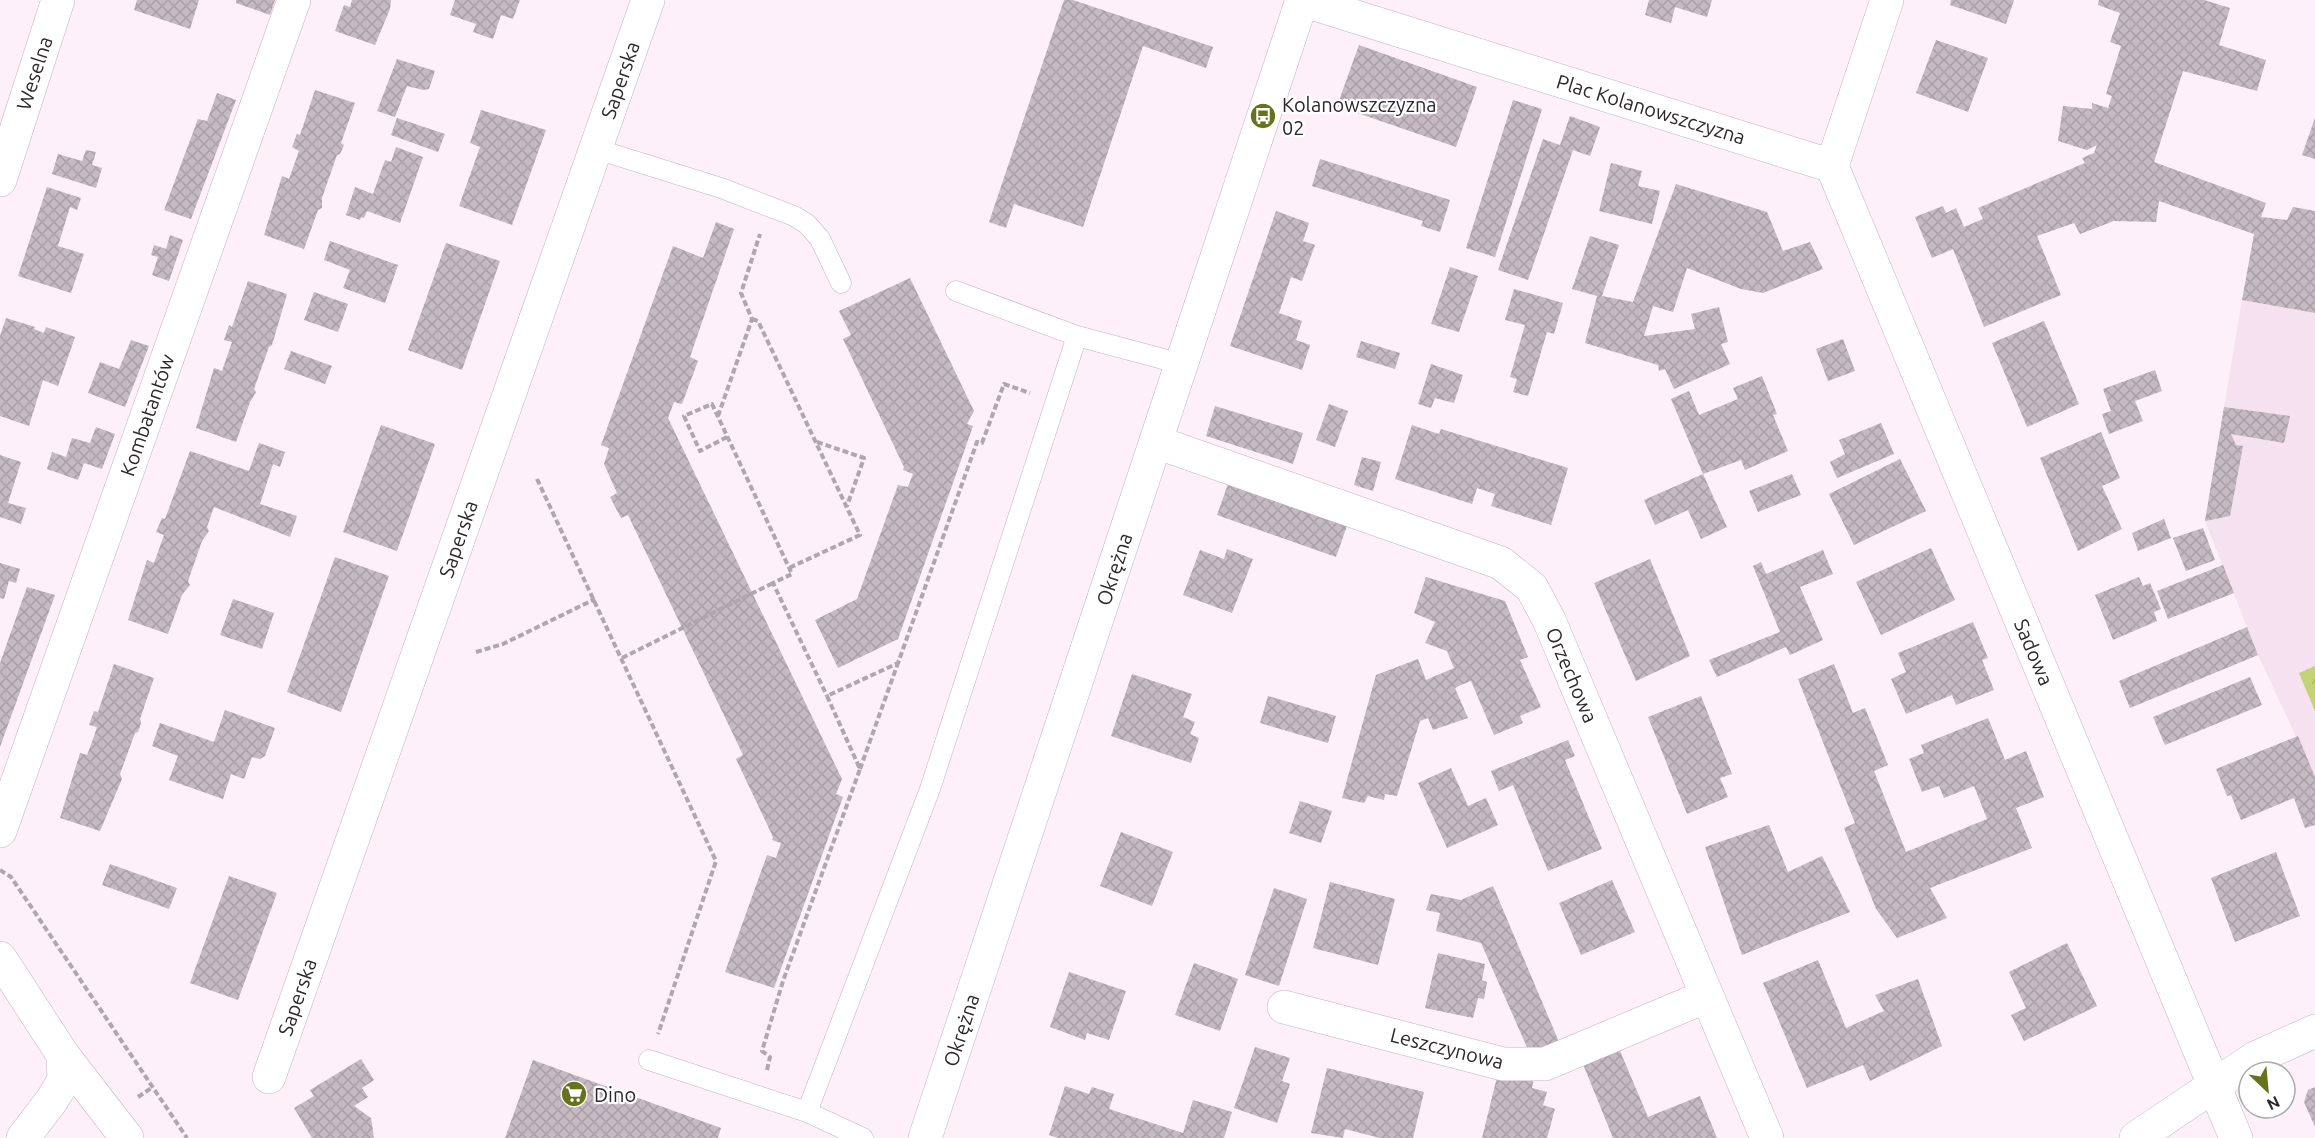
<svg xmlns="http://www.w3.org/2000/svg" width="2315" height="1138" viewBox="0 0 2315 1138" font-family="Ubuntu,sans-serif">
<style>
.built{fill:#f5e1ef}
.park{fill:url(#park-crowns)}
.building{fill:url(#building-cross-hatch)}
.lines{fill:none;stroke-linecap:round;stroke-linejoin:round}
.service-casing{stroke:#c1b4bd;stroke-width:21}
.minor-casing{stroke:#c1b4bd;stroke-width:34}
.tertiary-casing{stroke:#c1b4bd;stroke-width:34}
.path{stroke:#b0a6ae;stroke-width:4;stroke-dasharray:6 3;stroke-linecap:butt}
.service{stroke:#fff;stroke-width:20}
.minor{stroke:#fff;stroke-width:33}
.tertiary{stroke:#fff;stroke-width:33}
.labels{text-anchor:middle;dominant-baseline:central;stroke-width:4.5;stroke-linejoin:round;paint-order:stroke}
.street-label{font-size:20px;fill:#2c272b;stroke:#fff}
.poi-label{font-size:20px;fill:#2c272b;stroke:#fff;text-anchor:start}
</style>
<defs>
<pattern id="park-crowns" width="20" height="18" patternUnits="userSpaceOnUse" patternTransform="scale(1.5)"><rect width="20" height="18" fill="#c2d275"/><path d="M2 6a3 3 0 1 1 6 0M12 15a3 3 0 1 1 6 0" fill="none" stroke="#a7b465"/></pattern>
<pattern id="building-cross-hatch" width="8" height="8" patternUnits="userSpaceOnUse" patternTransform="scale(1.5)"><rect width="8" height="8" fill="#c5b9c2"/><path d="M0 0l8 8M0 8l8-8" fill="none" stroke="#a99fa7"/></pattern>
</defs>
<rect width="100%" height="100%" fill="#fdf0f9"/>
<path class="built" d="M2242 300 2315 313V777L2258 655 2205 521Z"/>
<path class="park" d="M2315 666V711L2299 673Z"/>
<path class="building" d="M137 0H199L190 29 134 10Z
M236 0H275L270 15 236 3Z
M352 0H391L390 9 375 45 335 31 344 5 350 7Z
M455 0H520L513 19 501 15 493 39 473 32 476 24 450 15Z
M1064 0H1073L1213 47 1206 68 1143 46 1083 227 1014 204 1006 228 989 222Z
M1649 0H1712L1707 17 1675 7 1671 23 1645 15Z
M1951 0H2014L2006 24 1950 5Z
M2099 0H2204L2230 8 2219 45 2266 60 2257 91 2183 71 2154 162 2266 203 2261 217 2287 220 2293 207 2315 211V313L2242 300 2254 234 2159 201 2156 222 2114 221 2080 234 2074 223 2037 236 2061 295 1984 327 1953 249 1932 258 1915 217 1943 206 1946 213 1956 208 1964 227 1983 219 1978 208 2085 163 2082 158 2094 153 2097 145 2087 150 2058 141 2063 106 2092 109V103L2108 108 2112 96 2106 94 2121 46 2110 42 2120 13 2098 5Z
M1936 40 1988 58 1968 112 1916 93Z
M1359 45 1477 87 1456 147 1337 106Z
M397 59 435 71 429 89 423 90 407 86 395 117 377 111Z
M315 90 355 103 341 143 344 145 340 154 337 155 322 198V208L318 210 304 249 264 235 282 176 289 179 299 151 292 147 297 134 300 135Z
M217 93 236 100 191 219 164 210 198 119 207 121Z
M1513 100 1542 109 1495 257 1466 248Z
M481 110 546 130 512 225 459 206 480 147 470 143Z
M1570 116 1600 127 1590 156 1573 150 1528 280 1498 270 1543 139 1560 145Z
M397 118 445 134 438 152 391 135Z
M2315 118V159L2302 155Z
M396 147 423 157 400 223 367 211 364 218 361 217 360 220 346 215 355 187 373 194 385 160 391 162Z
M86 150 96 152 92 165 102 168 96 188 52 174 58 154 82 161Z
M1320 159 1450 200 1440 232 1421 226 1423 221 1312 186Z
M1611 163 1642 171 1638 186 1660 191 1652 224 1599 211Z
M1676 184 1767 212 1783 251 1810 242 1823 269 1763 293 1741 289 1687 268 1673 312 1653 306 1644 336 1695 329 1691 314 1719 307 1728 342 1721 344 1730 364 1674 389 1665 369 1659 371 1658 365 1585 343 1597 296 1572 289 1590 236 1619 245 1602 296 1633 302Z
M47 187 81 198 77 210 70 207 58 246 84 254 71 293 18 276Z
M1276 211 1309 223 1303 241 1315 245 1302 281 1291 277 1279 313 1302 321 1296 340 1310 345 1302 370 1230 346Z
M716 222 734 229 690 357 698 361 682 404 674 402 668 418 842 779 836 794 843 797 774 988 725 972 767 855 776 858 781 843 772 840 773 837 736 759 743 755 628 515 621 518 610 497 617 493 604 464 609 448 601 445 673 246 703 258Z
M170 235 183 240 169 281 152 275 158 257 151 255 154 245 166 249Z
M330 241 398 265 385 303 343 288 350 270 324 260Z
M446 243 500 261 462 370 408 350Z
M1450 267 1478 276 1459 332 1431 324Z
M910 278 974 411 967 424 973 426 898 639 838 668 815 620 857 599 898 485 908 487 913 474 903 470 904 467 843 339 851 335 839 311Z
M248 281 287 294 272 345 269 347 254 389 256 392 250 402 236 442 196 428 214 368 222 371 232 342 224 340 229 325 232 327Z
M1514 289 1563 303 1554 334 1547 332 1528 396 1513 392 1517 379 1510 377 1525 325 1505 320Z
M314 292 348 304 338 332 304 320Z
M6 318 35 327 34 329 44 333 46 327 75 337 58 386 43 380 29 426 0 416V336Z
M2044 321 2079 404 2027 427 1992 343Z
M1843 339 1855 371 1828 381 1816 349Z
M131 340 149 346 125 407 88 393 100 362 119 369Z
M1361 341 1400 353 1395 369 1356 357Z
M291 351 332 366 325 384 284 369Z
M1431 364 1463 375 1454 403 1435 398 1431 408 1418 404Z
M2155 370 2162 391 2135 401 2143 421 2109 434 2102 414 2111 411 2103 389Z
M1762 376 1777 414 1773 415 1788 451 1745 470 1741 460 1703 474 1671 399 1689 391 1699 415 1738 399 1733 388Z
M1329 404 1348 411 1335 447 1316 440Z
M1215 406 1303 433 1293 464 1206 436Z
M2224 407 2290 416 2284 443 2231 434 2236 445 2243 446 2230 516 2205 521Z
M1881 423 1894 454 1837 478 1830 462 1845 454 1839 440Z
M381 425 435 444 397 551 343 532Z
M1412 425 1439 434 1441 429 1568 468 1551 525 1491 506 1495 494 1477 488 1472 504 1395 479Z
M96 427 115 434 102 469 84 463 78 480 47 469 52 452 66 457 72 438 90 443Z
M2101 432 2120 478 2102 486 2122 529 2078 551 2040 458Z
M259 443 285 452 280 467 273 464 260 504 297 516 290 537 214 507 207 527 209 531 202 541 188 581 190 585 182 595 168 634 128 620 147 560 154 563 164 535 156 532 162 518 165 519 190 451 249 471Z
M0 455 21 462 8 503 26 508 21 524 0 517Z
M1362 457 1381 462 1373 491 1354 485Z
M1900 459 1926 511 1854 545 1829 494Z
M1703 474 1727 527 1701 539 1688 510 1655 525 1644 500Z
M1792 474 1801 495 1758 512 1749 491Z
M1228 484 1347 526 1336 557 1217 515Z
M2164 519 2171 538 2138 551 2132 533Z
M2203 528 2215 560 2186 571 2173 538Z
M1931 548 1955 600 1881 635 1856 582Z
M1227 549 1253 559 1232 613 1183 595 1200 550 1224 559Z
M1823 550 1833 574 1800 587 1823 640 1790 655 1786 647 1717 677 1709 660 1780 632 1753 566 1761 562 1766 574Z
M335 557 389 576 341 712 287 692Z
M1650 559 1690 656 1636 681 1594 583Z
M0 563 20 569 16 583 9 581 4 599 0 598Z
M2223 565 2234 593 2168 619 2157 591Z
M1426 577 1505 601 1528 657 1520 660 1541 707 1520 716 1523 723 1494 735 1471 681 1461 685 1455 688 1468 718 1433 730 1428 718 1420 721 1397 796 1385 794 1384 800 1368 796 1364 803 1342 798 1376 675 1418 659 1426 680 1454 668 1447 651 1425 643 1435 622 1414 613Z
M2139 577 2143 586 2150 583 2161 609 2154 612 2157 621 2113 640 2095 595Z
M27 587 55 595 0 747V663Z
M233 599 274 613 262 649 220 635Z
M1973 622 1988 658 1982 660 1994 690 1956 705 1952 695 1906 714 1891 679 1906 672 1898 653Z
M2247 627 2258 655 2130 708 2119 681Z
M114 664 154 678 140 719 141 723 138 732 135 733 120 774 122 779 100 831 60 818 80 753 87 755 92 742 97 727 89 725 94 711 98 712Z
M1834 664 1853 713 1865 708 1888 765 1874 771 1906 852 1987 819 1974 786 1944 798 1939 786 1922 792 1909 759 1924 753 1921 745 1988 718 2005 760 2026 751 2044 797 2016 808 2032 848 1930 888 1947 918 1897 938 1876 909 1844 828 1855 823 1798 679Z
M1132 674 1192 694 1183 717 1195 722 1190 734 1199 738 1191 763 1111 736Z
M2250 677 2262 705 2165 745 2153 717Z
M1268 696 1336 716 1328 743 1260 723Z
M1701 696 1732 774 1720 778 1728 797 1687 814 1648 717Z
M225 710 275 728 265 756 260 759 252 757 244 779 231 774 223 799 169 780 178 756 152 746 160 723 214 742Z
M2298 736 2315 777V825L2305 828 2294 798 2241 820 2231 795 2227 796 2216 769Z
M1568 740 1575 756 1565 760 1602 849 1548 871 1513 785 1499 791 1491 771Z
M1451 768 1468 806 1486 798 1498 825 1447 848 1418 783Z
M1300 801 1332 811 1321 843 1289 833Z
M1769 825 1788 872 1822 856 1850 912 1742 955 1705 847Z
M1121 832 1173 852 1152 906 1100 886Z
M2276 852 2300 916 2235 942 2211 878Z
M110 864 177 888 169 909 102 885Z
M229 876 277 893 238 1000 190 983Z
M1612 880 1635 932 1581 955 1559 903Z
M1330 882 1395 899 1378 965 1313 948Z
M1493 886 1559 1042 1530 1054 1481 943 1436 931 1440 913 1426 910 1431 894 1461 900Z
M1274 888 1307 899 1279 986 1245 975Z
M2067 943 2097 1006 2024 1041 2011 1015 2026 1008 2009 972Z
M1438 953 1485 964 1482 980 1487 982 1484 999 1478 998 1473 1018 1425 1008Z
M1818 960 1846 1028 1884 1011 1875 995 1918 979 1942 1046 1870 1081 1863 1065 1807 1088 1763 983Z
M1194 963 1238 979 1220 1031 1175 1015Z
M1069 972 1126 991 1109 1040 1087 1033 1085 1040 1050 1027Z
M1255 1047 1290 1058 1282 1081 1290 1084 1277 1123 1234 1108Z
M1620 1051 1648 1117 1700 1096 1717 1138H1613L1583 1064Z
M361 1059 374 1080 362 1088 368 1097 354 1106 371 1118 374 1138H312L294 1108 314 1096 310 1090Z
M533 1060 721 1128 718 1138H505Z
M1327 1068 1424 1092 1413 1138H1380L1345 1129 1343 1138 1311 1133Z
M1499 1069 1534 1078 1532 1088 1547 1092 1543 1105 1555 1109 1547 1138H1482Z
M1065 1086 1089 1094 1092 1087 1114 1094 1109 1109 1183 1133 1193 1100 1232 1112 1224 1138H1058L1049 1135Z
M2315 1087V1127L2304 1102 2308 1090Z"/>
<g class="lines">
<g class="service-casing">
<path id="service" d="M596 149 721 188 794 216 807 224 820 239 841 283
M956 291 1077 336
M649 1060 807 1112
M863 1138 807 1112 930 789 1077 336 1182 364"/>
</g>
<g class="minor-casing">
<path id="minor" d="M1302 0 1832 166
M1832 166 2236 1138
M1832 166 1887 0
M0 180 58 0
M1156 442 1501 563 1532 588 1549 620 1767 1138
M0 831 294 0
M0 958 63 1055 64 1080 52 1100 23 1138
M1284 1007 1503 1064H1545L1707 996
M63 1055 127 1138
M269 1077 648 0
M2136 1138 2255 1058 2315 1031"/>
</g>
<g class="tertiary-casing">
<path id="tertiary" d="M925 1138 1302 0"/>
</g>
<path class="path" d="M752 319 758 321 860 535 789 568
M718 416 752 319 741 293 760 234
M727 437 700 451 684 416 712 404 792 574 773 583 827 696
M817 442 864 458 847 506
M537 479 716 861 658 1034
M476 652 503 644 595 599
M622 658 773 583
M860 769 898 663
M0 870 11 877 187 1138
M767 1070 770 1057 762 1051 783 981 860 769 827 696 898 663 977 442 982 443 1004 384 1030 393
M138 1097 153 1087"/>
<use href="#service" class="service"/>
<use href="#minor" class="minor"/>
<use href="#tertiary" class="tertiary"/>
</g>
<defs>
<g id="bus-disc" transform="scale(1.35)"><circle r="9.5" fill="#66721c" stroke="#fff"/><path d="M-5-6H5V4H4V6H2V4H-2V6H-4V4H-5ZM-3.5-4V0h7V-4ZM-3.5 1.2v1.5H-2V1.2ZM2 1.2v1.5H3.5V1.2Z" fill="#fff"/></g>
<g id="supermarket-disc" transform="scale(1.35)"><circle r="9.5" fill="#66721c" stroke="#fff"/><path d="M-6-5.5h2.5l.6 2H6L4.5 2H-2.5L-4.4-4H-6ZM-1.5 3.2a1.3 1.3 0 1 0 .1 0ZM3 3.2a1.3 1.3 0 1 0 .1 0Z" fill="#fff"/></g>
</defs>
<g fill-rule="evenodd">
<use href="#bus-disc" x="1263" y="116"/>
<use href="#supermarket-disc" x="574" y="1094"/>
</g>
<g class="labels">
<g class="street-label">
<text transform="translate(34 73) rotate(-72)">Weselna</text>
<text transform="translate(620 80) rotate(-71)">Saperska</text>
<text transform="translate(1651 109) rotate(17)">Plac Kolanowszczyzna</text>
<text transform="translate(147 415) rotate(-71)">Kombatantów</text>
<text transform="translate(458 539) rotate(-71)">Saperska</text>
<text transform="translate(1114 569) rotate(-72)">Okrężna</text>
<text transform="translate(2034 652) rotate(67)">Sadowa</text>
<text transform="translate(1572 675) rotate(67)">Orzechowa</text>
<text transform="translate(297 997) rotate(-71)">Saperska</text>
<text transform="translate(961 1030) rotate(-72)">Okrężna</text>
<text transform="translate(1447 1048) rotate(14)">Leszczynowa</text>
</g>
<g class="poi-label">
<text x="1282" y="104">Kolanowszczyzna<tspan x="1282" dy="23">02</tspan></text>
<text x="594" y="1094">Dino</text>
</g>
</g>
<g transform="translate(2267 1090) rotate(154)"><circle r="28" fill="#ffffff" stroke="#aba9aa" stroke-width="1.5"/>
<path d="M0-4.5L10 22L0 15L-10 22Z" fill="#66721c"/>
<text y="-9" font-size="16" font-weight="bold" text-anchor="middle" fill="#2c272b">N</text>
</g>
</svg>
